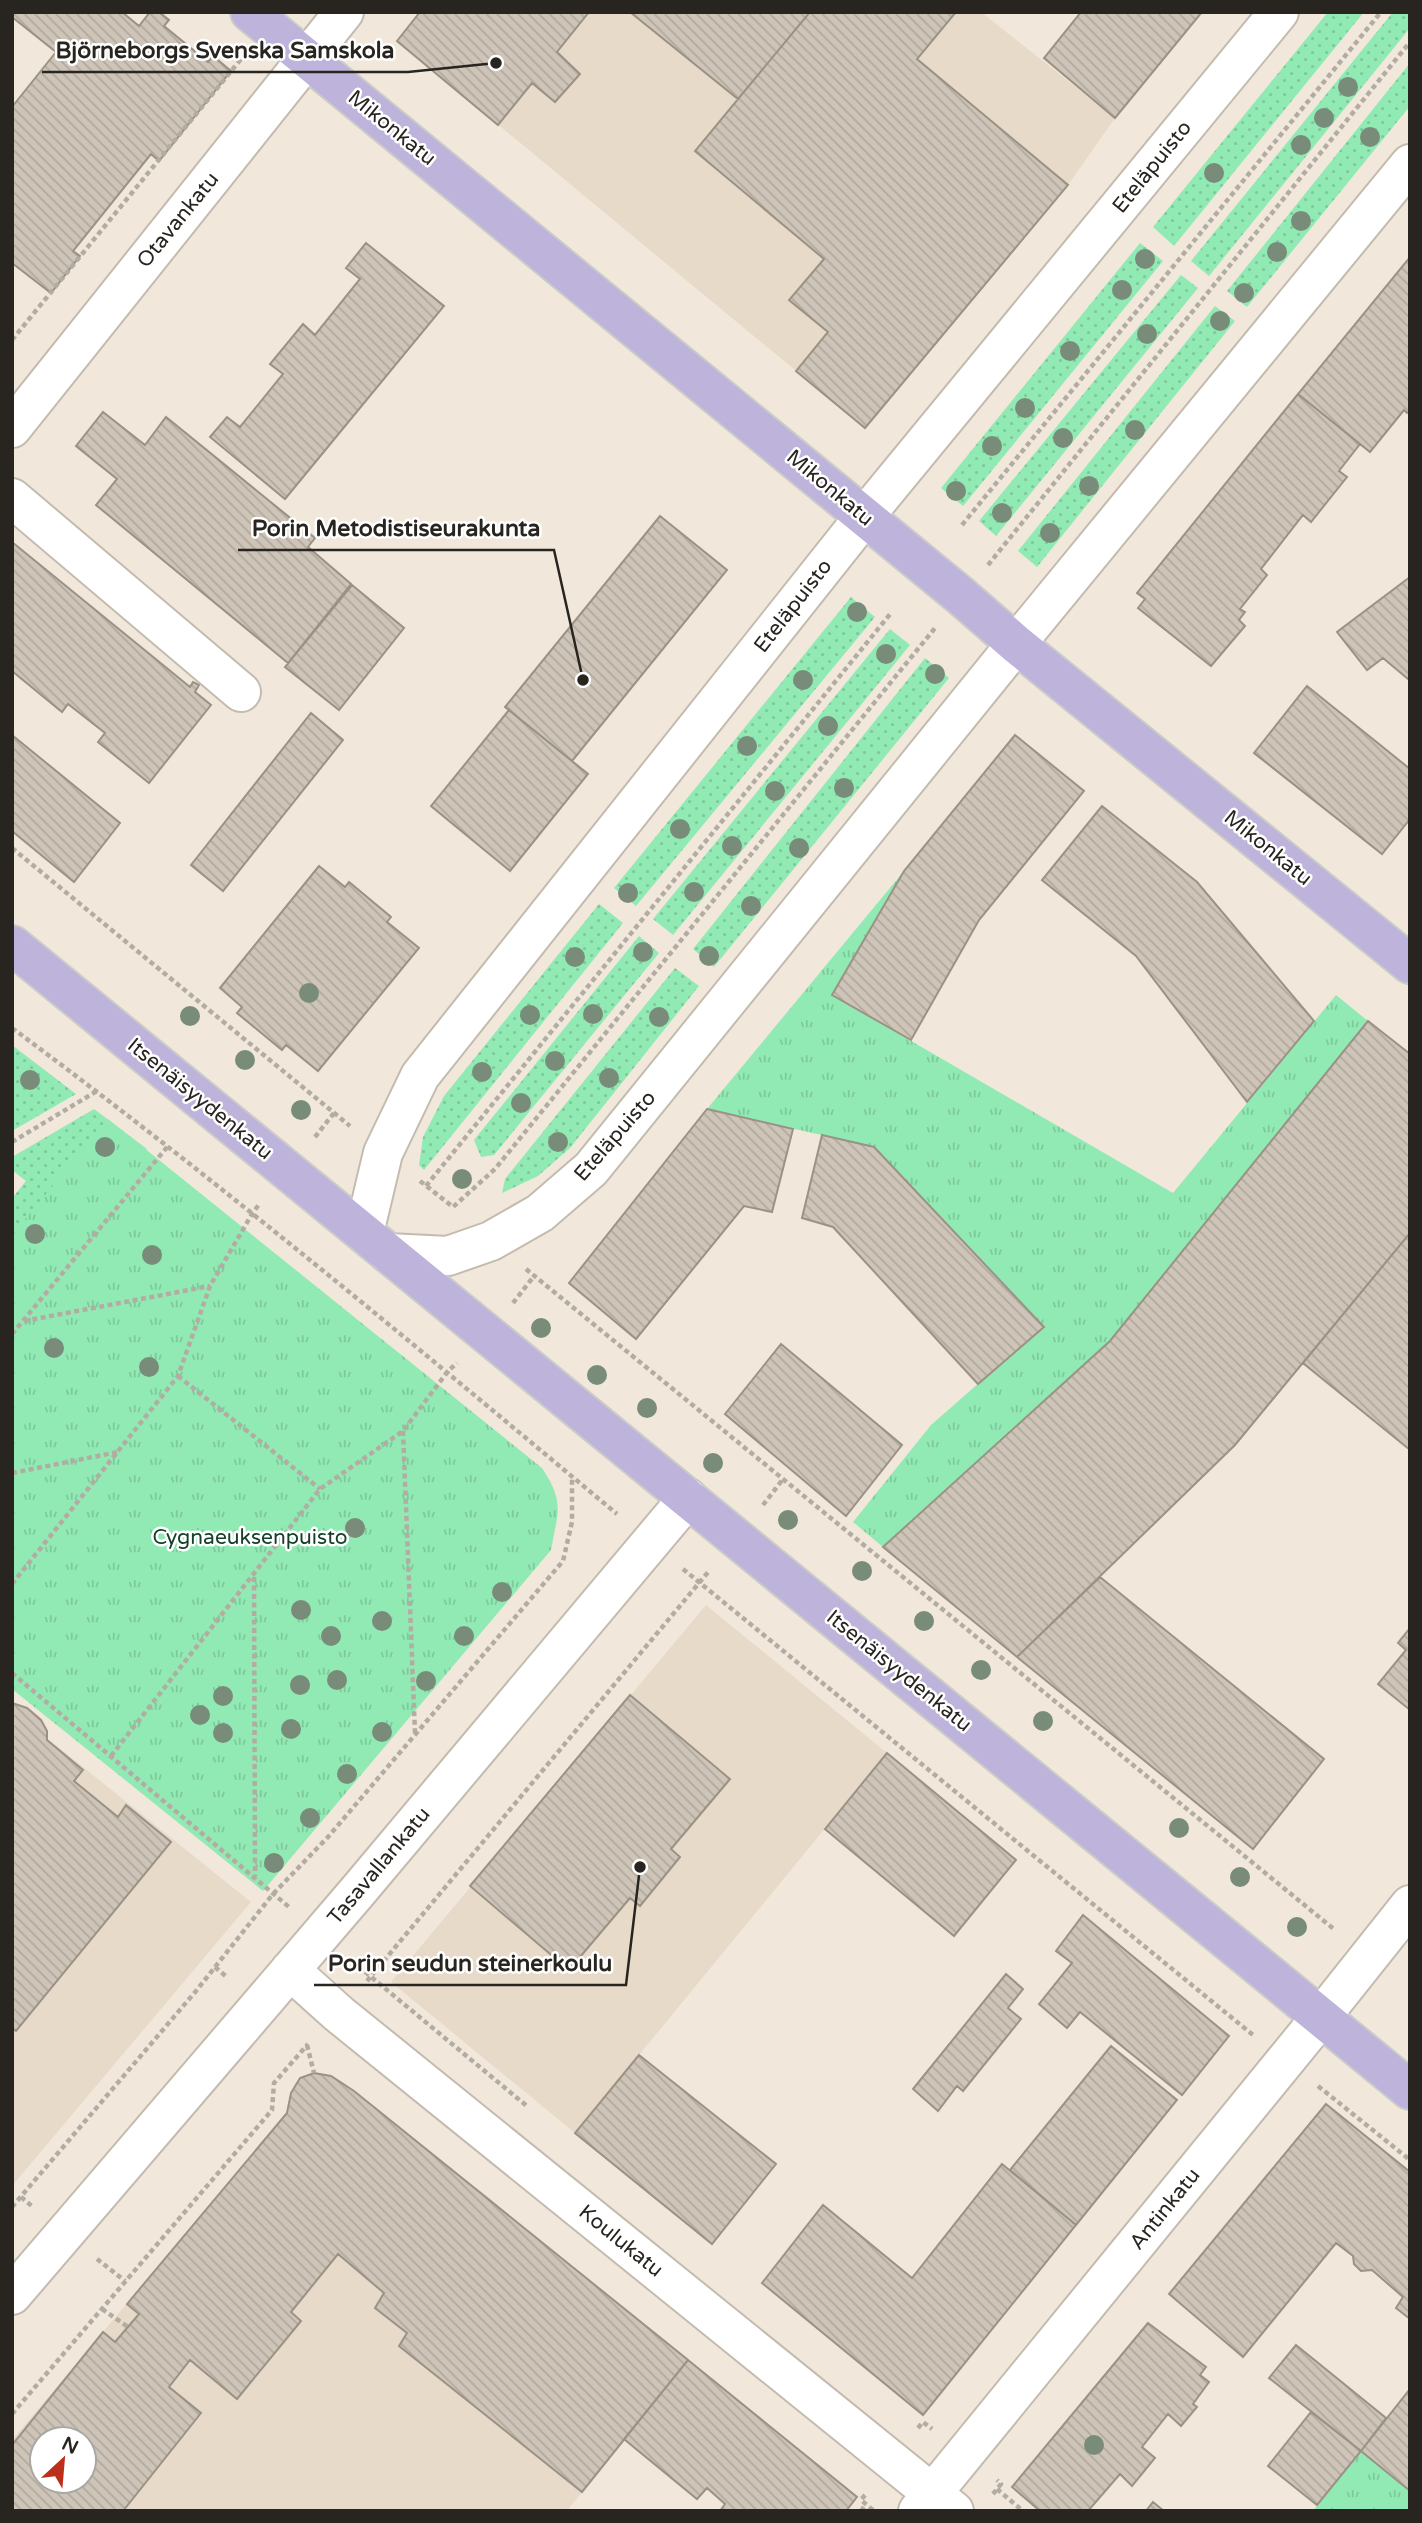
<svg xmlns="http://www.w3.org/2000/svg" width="1422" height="2523" viewBox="0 0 1422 2523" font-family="'Varela Round',sans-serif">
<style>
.built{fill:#e8dac8;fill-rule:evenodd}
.grass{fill:url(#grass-dots)}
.park{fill:url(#park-tufts)}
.building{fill:url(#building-back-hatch);stroke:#9b9286;stroke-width:2;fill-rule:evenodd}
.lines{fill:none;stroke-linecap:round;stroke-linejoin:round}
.minor-casing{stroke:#c4bbaf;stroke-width:42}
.major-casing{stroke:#cbcbc9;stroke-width:42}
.path{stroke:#b3aca2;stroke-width:4.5;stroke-dasharray:5 3.5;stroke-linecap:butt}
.minor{stroke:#fff;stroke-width:38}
.major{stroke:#bdb3db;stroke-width:38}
.tree{fill:#788c79}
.labels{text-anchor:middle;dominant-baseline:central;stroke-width:5;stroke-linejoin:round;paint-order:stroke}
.street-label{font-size:21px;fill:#282520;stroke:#fff}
.park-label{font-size:21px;fill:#154029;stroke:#fff}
.leader{fill:none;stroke:#282520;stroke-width:2.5}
.callout-dot{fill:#282520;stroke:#fff;stroke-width:2.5}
.callout-label{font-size:23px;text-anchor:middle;font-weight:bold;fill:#282520;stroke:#fff;stroke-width:5;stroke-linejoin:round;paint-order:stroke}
</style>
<defs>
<pattern id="grass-dots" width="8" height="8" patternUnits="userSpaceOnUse" patternTransform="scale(1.75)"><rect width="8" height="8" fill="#91eab4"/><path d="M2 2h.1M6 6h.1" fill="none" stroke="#7dc99a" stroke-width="1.8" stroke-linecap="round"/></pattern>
<pattern id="park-tufts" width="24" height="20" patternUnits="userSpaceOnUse" patternTransform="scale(1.75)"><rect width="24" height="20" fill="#91eab4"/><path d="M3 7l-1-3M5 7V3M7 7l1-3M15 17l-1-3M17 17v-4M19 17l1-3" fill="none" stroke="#7dc99a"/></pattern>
<pattern id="building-back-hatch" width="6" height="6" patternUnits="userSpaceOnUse" patternTransform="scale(1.75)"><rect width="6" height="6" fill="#cec5b8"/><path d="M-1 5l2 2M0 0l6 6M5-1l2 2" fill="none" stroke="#b1a99e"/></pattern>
</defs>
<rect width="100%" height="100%" fill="#f1e8db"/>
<path class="built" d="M420 12H981L1115 118 1068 185 865 428 397 41Z
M706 1605 887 1753 575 2133 391 1982Z
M12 1710 251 1902 12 2186Z
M314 2073 331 2076 354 2091 688 2360 567 2511H12V2440L287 2113 291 2093 300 2078ZM42 2439H84V2481H42Z"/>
<path class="grass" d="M1328 12H1364L1174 246 1153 227Z
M1393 12H1410V28L1209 276 1191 261Z
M1410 63V106L1247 307 1227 291Z
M1140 243 1163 261 963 506 941 488Z
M1181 275 1198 288 996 536 979 521Z
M1215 306 1235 321 1037 567 1018 551Z
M851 597 875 617 636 906 614 888Z
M890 629 910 645 673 935 653 919Z
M925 658 949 678 714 967 693 949Z
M599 904 623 923 424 1170 419 1165 423 1137 444 1096Z
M639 936 659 953 494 1155 481 1157 474 1140Z
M675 968 699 986 570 1148 538 1176 502 1193 505 1179Z
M12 1045 76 1094 12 1131Z
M94 1109 147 1149 12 1312V1198L26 1181 12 1170V1157Z"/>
<path class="park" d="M904 871 832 995 1173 1193 1336 995 1368 1021 1110 1341 883 1547 853 1522 931 1425 1044 1326 874 1147 707 1109Z
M108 1119 542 1468C565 1503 558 1511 551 1550L263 1891 12 1689V1235Z
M1361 2451 1410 2491V2511H1313Z"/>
<path class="building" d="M12 12H122L139 26 150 12H159L169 20 164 26 208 62 213 56 231 71 159 161 151 154 73 251 80 256 51 293 12 263V107L56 52 12 17Z
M420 12H589L557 52 580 74 555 102 532 83 498 125 397 41Z
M630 12H810L738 99Z
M810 12H956L917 59 1068 185 865 428 796 371 828 332 789 300 824 259 695 151Z
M1081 12H1202L1115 118 1044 58Z
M366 243 444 306 285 499 210 437 227 417 240 427 283 374 270 364 303 324 315 335 360 279 346 268Z
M1410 257V411L1407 413 1404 410 1370 452 1298 394Z
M1298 394 1360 444 1339 471 1347 477 1311 522 1303 515 1261 569 1267 575 1240 609 1245 612 1239 620 1245 626 1211 666 1138 608 1145 599 1137 593Z
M103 412 145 445 166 417 315 538 308 547 351 584 288 663 96 505 117 479 76 446Z
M660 516 727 570 572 761 505 707Z
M12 542 190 687 193 682 199 685 195 692 211 705 149 783 98 742 105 733 68 704 62 712 12 671Z
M1410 577V676L1408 679 1383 658 1367 670 1337 632Z
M352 585 404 628 339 710 285 667Z
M1307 686 1410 769V819L1382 854 1254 753Z
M509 710 588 774 510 871 431 806Z
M311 713 343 740 223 891 191 865Z
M12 735 120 823 74 882 12 831Z
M1015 735 1084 791 979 920 911 1040 832 995 904 871Z
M1102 806 1197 882 1314 1021 1247 1102 1136 956 1042 880Z
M319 866 345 887 349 882 391 917 387 922 419 948 318 1071 286 1045 282 1050 237 1013 242 1007 220 988Z
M1368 1021 1410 1054V1233L1235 1445 1017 1657 883 1547 1110 1341Z
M707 1109 793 1129 772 1212 744 1206 636 1339 569 1283Z
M822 1135 874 1147 1044 1327 978 1384 833 1227 802 1218Z
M1410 1233V1450L1303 1363Z
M781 1344 902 1445 846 1516 725 1414Z
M1100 1577 1324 1759 1253 1849 1017 1657Z
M1410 1628V1710L1378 1684 1406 1650 1398 1643Z
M630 1695 730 1779 671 1849 680 1857 640 1906 630 1898 569 1970 470 1886Z
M12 1703 27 1708 41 1720 47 1731V1740L83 1770 74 1781 118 1817 126 1805 171 1842 16 2031 12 2028Z
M887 1753 1016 1860 954 1936 825 1829Z
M1083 1915 1229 2036 1182 2095 1080 2012 1067 2028 1039 2004 1072 1963 1056 1951Z
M1006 1974 1023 1989 1008 2008 1021 2019 963 2091 957 2086 938 2111 913 2089Z
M1111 2046 1177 2100 1076 2225 1010 2170Z
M639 2055 776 2164 712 2244 575 2133Z
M314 2073 331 2076 354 2091 688 2360 582 2492 399 2346 407 2333 375 2308 384 2293 338 2254 291 2312 301 2321 237 2399 190 2360 169 2387 201 2413 123 2511H12V2445L103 2332 115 2342 139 2314 127 2304 287 2113 291 2093 300 2078ZM42 2439H84V2481H42Z
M1326 2104 1410 2172V2319L1396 2308 1403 2297 1372 2270 1361 2271 1354 2264 1353 2256 1336 2243 1243 2357 1169 2294Z
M1002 2164 1076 2225 923 2415 762 2283 823 2205 912 2278Z
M1148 2323 1206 2367 1200 2375 1209 2382 1193 2404 1197 2407 1181 2426 1168 2414 1142 2447 1155 2458 1132 2486 1120 2474 1088 2511H1040L1012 2487Z
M1296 2345 1386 2418 1361 2451 1269 2378Z
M688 2360 857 2497 846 2511H720L725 2504 707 2488 697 2499 624 2439Z
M1410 2389V2491L1361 2451Z
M1311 2412 1361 2451 1317 2505 1268 2466Z
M1153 2502 1164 2511H1146Z"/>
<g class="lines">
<g class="minor-casing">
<path id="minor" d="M12 428 344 12
M12 498 241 692
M364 1233 383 1153 420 1076 864 517 1279 12
M388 1253 448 1256 491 1241 540 1213 591 1169 1016 644 1410 164
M290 1970 339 2014 954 2511
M12 2295 358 1891 688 1498
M918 2511 1321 2017 1410 1905"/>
</g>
<g class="major-casing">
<path id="major" d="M250 12 961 596 1016 644 1410 964
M12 945 1410 2090"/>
</g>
<path class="path" d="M12 340 241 59
M962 525 1381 12
M988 565 1410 42
M12 848 350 1126
M12 1028C220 1182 418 1348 617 1514
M315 1137 334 1113
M12 1142 97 1091
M420 1181 453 1207 495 1169 935 628
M426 1186 891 613
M526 1269 1335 1930
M513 1303 534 1276
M24 1321 210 1286
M12 1334 168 1146
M178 1376 320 1489
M403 1431 415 1733
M12 1473 118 1452
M763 1505 783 1479
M683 1569 1253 2035
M254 1577 255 1876
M12 1584 178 1376 210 1286 252 1214 260 1203
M12 1673 289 1907
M111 1756 320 1489 403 1431 448 1371 457 1363
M352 1961 528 2107
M215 1967 228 1978
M367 1981 709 1571
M307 2045 314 2073
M1318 2086 1410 2160
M21 2197 33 2207
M12 2207 196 1991 273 1894 328 1837 563 1561 572 1522V1477
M97 2259 125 2281
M102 2309 128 2327
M12 2414 272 2110 274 2083 308 2044
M918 2428 923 2422 932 2429
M997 2489 1023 2511
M993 2494 1001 2484 997 2480
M865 2495 861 2500 874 2511
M861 2511 866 2504"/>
<use href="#minor" class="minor"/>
<use href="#major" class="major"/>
</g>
<g class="tree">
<circle cx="1348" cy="87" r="10"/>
<circle cx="1324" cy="118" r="10"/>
<circle cx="1370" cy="137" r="10"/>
<circle cx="1301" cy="145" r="10"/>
<circle cx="1214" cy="173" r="10"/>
<circle cx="1301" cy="221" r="10"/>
<circle cx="1277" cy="252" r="10"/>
<circle cx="1145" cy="259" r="10"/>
<circle cx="1122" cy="290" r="10"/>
<circle cx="1244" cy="293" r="10"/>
<circle cx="1220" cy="321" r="10"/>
<circle cx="1147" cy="334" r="10"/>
<circle cx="1070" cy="351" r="10"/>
<circle cx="1025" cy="408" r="10"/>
<circle cx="1135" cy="430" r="10"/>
<circle cx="1063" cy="438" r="10"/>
<circle cx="992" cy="446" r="10"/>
<circle cx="1089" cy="486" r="10"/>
<circle cx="956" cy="491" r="10"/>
<circle cx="1002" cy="513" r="10"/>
<circle cx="1050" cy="533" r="10"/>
<circle cx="857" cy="612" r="10"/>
<circle cx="886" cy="654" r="10"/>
<circle cx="935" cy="674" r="10"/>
<circle cx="803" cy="680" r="10"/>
<circle cx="828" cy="726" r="10"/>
<circle cx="747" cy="746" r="10"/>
<circle cx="844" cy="788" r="10"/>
<circle cx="775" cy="791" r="10"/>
<circle cx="680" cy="829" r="10"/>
<circle cx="732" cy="846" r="10"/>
<circle cx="799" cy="848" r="10"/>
<circle cx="694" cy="892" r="10"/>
<circle cx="628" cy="893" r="10"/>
<circle cx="751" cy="906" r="10"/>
<circle cx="643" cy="952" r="10"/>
<circle cx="709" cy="956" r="10"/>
<circle cx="575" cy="957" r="10"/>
<circle cx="309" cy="993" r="10"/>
<circle cx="593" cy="1014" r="10"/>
<circle cx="530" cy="1015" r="10"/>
<circle cx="190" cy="1016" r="10"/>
<circle cx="659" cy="1017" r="10"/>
<circle cx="245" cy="1060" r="10"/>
<circle cx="555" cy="1061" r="10"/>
<circle cx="482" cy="1072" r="10"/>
<circle cx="609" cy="1078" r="10"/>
<circle cx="30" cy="1080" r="10"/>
<circle cx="521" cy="1103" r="10"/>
<circle cx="301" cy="1110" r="10"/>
<circle cx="558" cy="1142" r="10"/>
<circle cx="105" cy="1147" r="10"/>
<circle cx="462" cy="1179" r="10"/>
<circle cx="35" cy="1234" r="10"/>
<circle cx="152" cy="1255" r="10"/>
<circle cx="541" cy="1328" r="10"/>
<circle cx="54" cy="1348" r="10"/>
<circle cx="149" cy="1367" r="10"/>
<circle cx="597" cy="1375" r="10"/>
<circle cx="647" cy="1408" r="10"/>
<circle cx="713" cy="1463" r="10"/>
<circle cx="788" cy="1520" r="10"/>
<circle cx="355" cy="1528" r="10"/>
<circle cx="862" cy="1571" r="10"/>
<circle cx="502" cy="1592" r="10"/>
<circle cx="301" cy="1610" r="10"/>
<circle cx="382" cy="1621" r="10"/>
<circle cx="924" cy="1621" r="10"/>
<circle cx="331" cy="1636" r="10"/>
<circle cx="464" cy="1636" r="10"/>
<circle cx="981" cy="1670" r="10"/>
<circle cx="337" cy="1680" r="10"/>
<circle cx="426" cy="1681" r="10"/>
<circle cx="300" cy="1685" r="10"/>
<circle cx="223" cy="1696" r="10"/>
<circle cx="200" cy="1715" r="10"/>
<circle cx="1043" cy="1721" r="10"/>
<circle cx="291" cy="1729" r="10"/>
<circle cx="382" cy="1732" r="10"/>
<circle cx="223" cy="1733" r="10"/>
<circle cx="347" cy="1774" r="10"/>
<circle cx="310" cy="1818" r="10"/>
<circle cx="1179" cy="1828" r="10"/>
<circle cx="274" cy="1863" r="10"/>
<circle cx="1240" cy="1877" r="10"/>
<circle cx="1297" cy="1927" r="10"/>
<circle cx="1094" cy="2445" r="10"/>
</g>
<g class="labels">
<g class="street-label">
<text transform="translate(392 128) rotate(39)">Mikonkatu</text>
<text transform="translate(1152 167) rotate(-51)">Eteläpuisto</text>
<text transform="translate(178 220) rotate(-51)">Otavankatu</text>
<text transform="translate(830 488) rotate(40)">Mikonkatu</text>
<text transform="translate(793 606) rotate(-52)">Eteläpuisto</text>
<text transform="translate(1268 848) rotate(39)">Mikonkatu</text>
<text transform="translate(200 1099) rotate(39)">Itsenäisyydenkatu</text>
<text transform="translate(615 1136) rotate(-49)">Eteläpuisto</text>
<text transform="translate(899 1671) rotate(39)">Itsenäisyydenkatu</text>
<text transform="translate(379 1866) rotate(-50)">Tasavallankatu</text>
<text transform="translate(1165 2209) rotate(-51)">Antinkatu</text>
<text transform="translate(621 2241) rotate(39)">Koulukatu</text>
</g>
<g class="park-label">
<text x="250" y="1537">Cygnaeuksenpuisto</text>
</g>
</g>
<path class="leader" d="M496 63L408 72H42M583 680L554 550H238M640 1867L626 1985H314"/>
<g class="callout-dot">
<circle cx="496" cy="63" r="7"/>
<circle cx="583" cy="680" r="7"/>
<circle cx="640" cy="1867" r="7"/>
</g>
<g class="callout-label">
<text x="225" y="58">Björneborgs Svenska Samskola</text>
<text x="396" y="536">Porin Metodistiseurakunta</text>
<text x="470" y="1971">Porin seudun steinerkoulu</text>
</g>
<rect width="1422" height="2523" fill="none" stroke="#282520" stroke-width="28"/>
<g transform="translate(63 2460) rotate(26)"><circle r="33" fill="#ffffff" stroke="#a9a8a6" stroke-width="2"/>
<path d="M0-5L12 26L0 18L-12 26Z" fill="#bc301b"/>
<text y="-10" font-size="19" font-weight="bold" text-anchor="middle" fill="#282520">N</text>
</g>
</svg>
